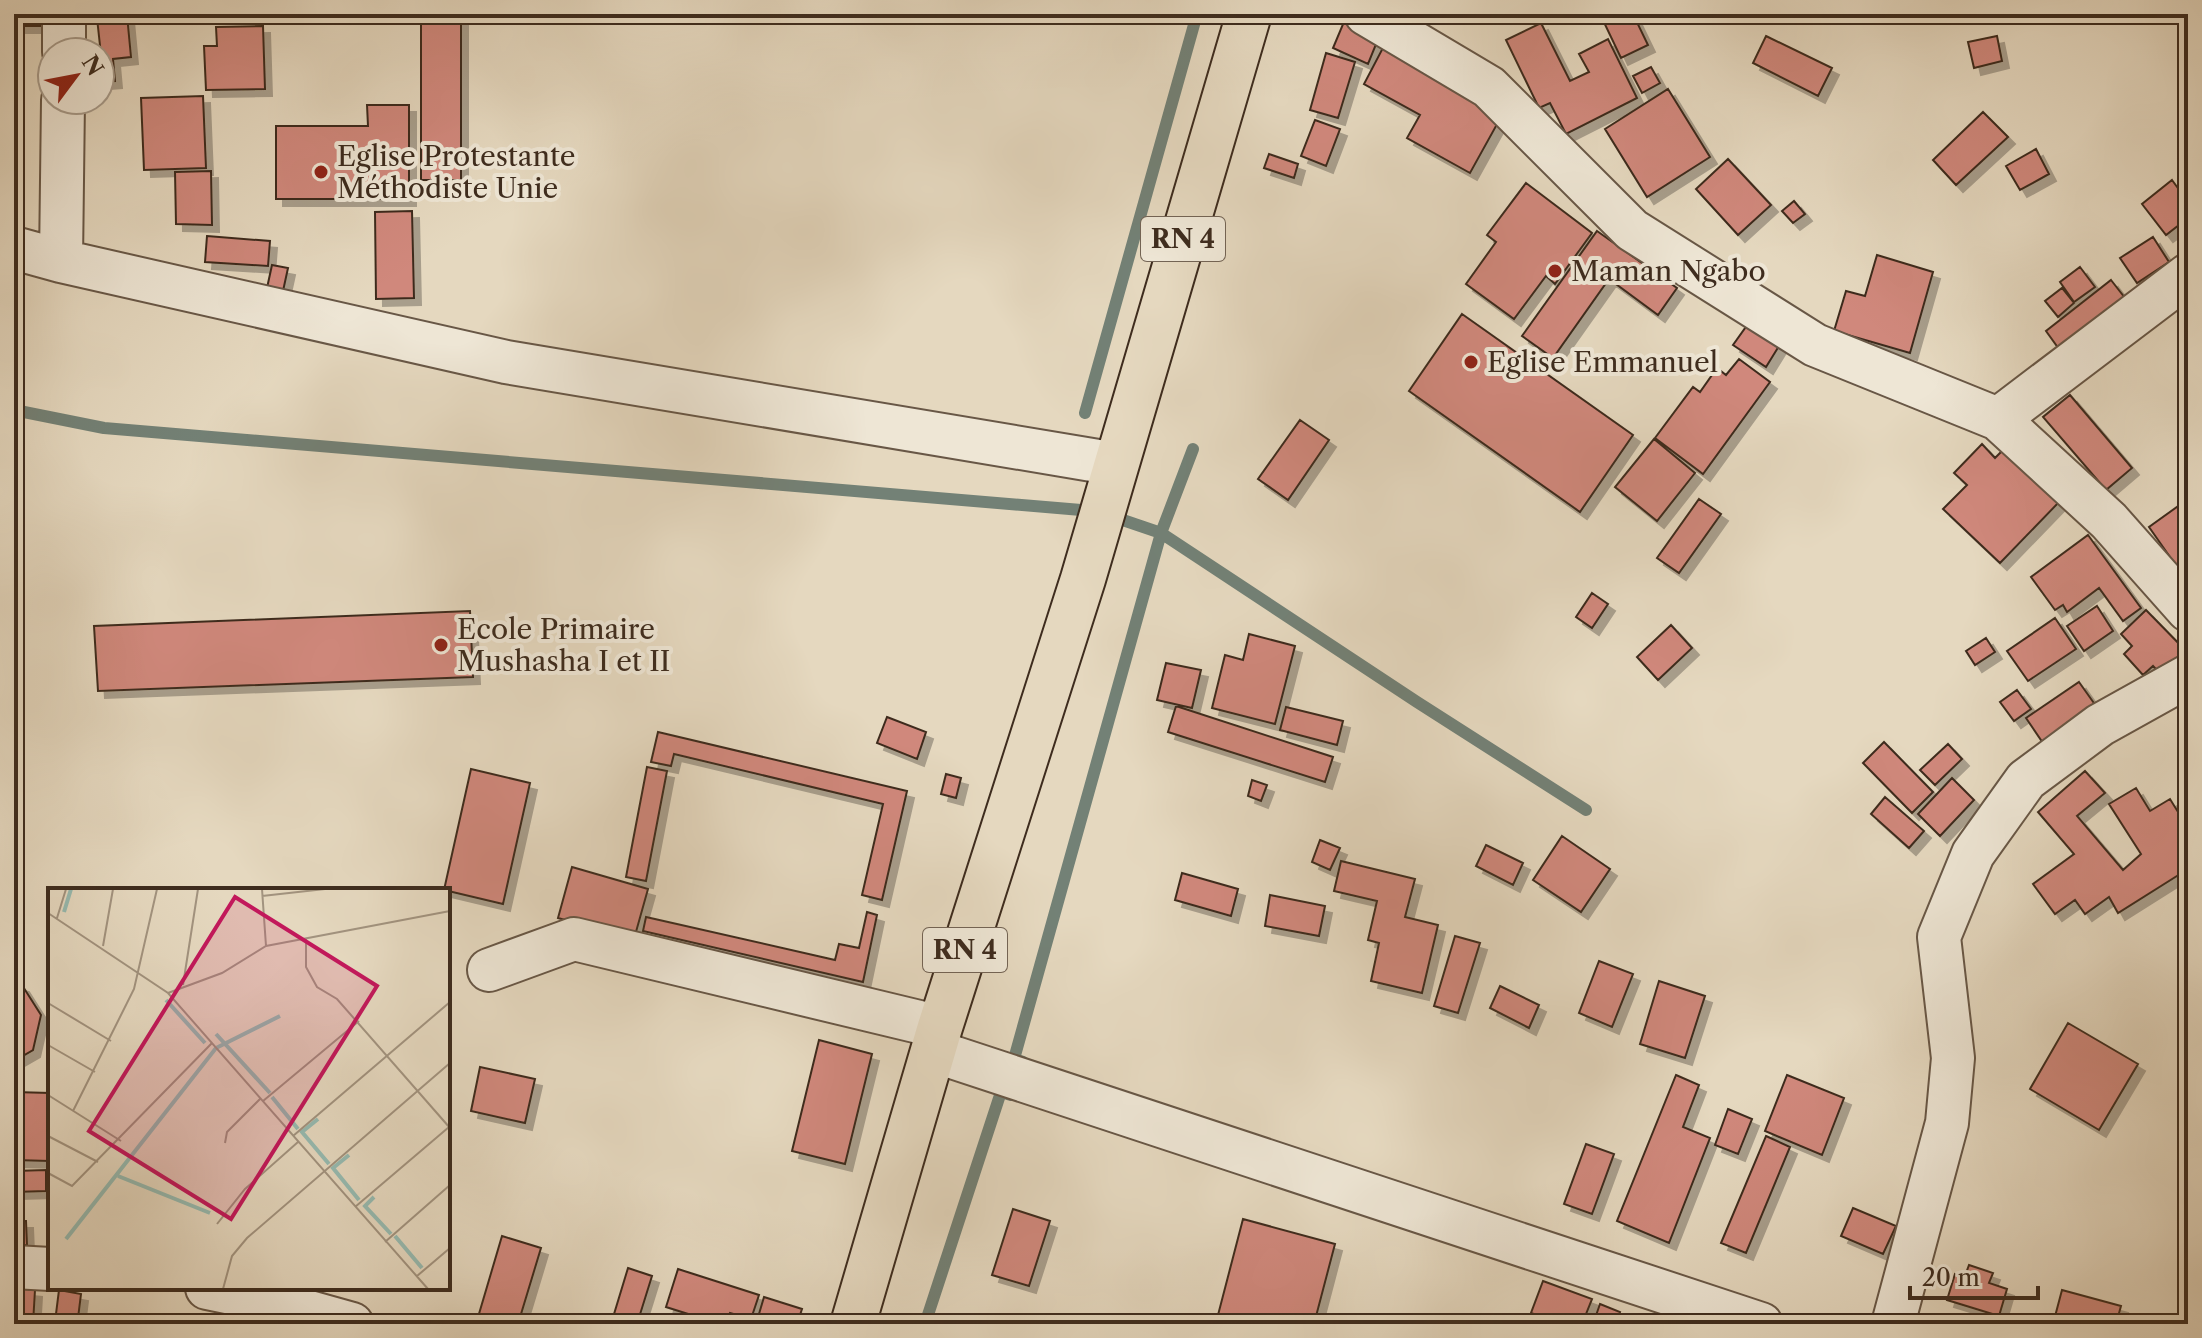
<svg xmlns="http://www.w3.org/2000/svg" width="2202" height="1338" viewBox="0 0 2202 1338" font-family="'Libre Caslon Text',serif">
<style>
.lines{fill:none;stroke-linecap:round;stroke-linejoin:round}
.stream{stroke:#738176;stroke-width:12}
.building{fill:#d0887b;stroke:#3e2c1e;stroke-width:2;filter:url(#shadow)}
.minor-casing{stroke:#685746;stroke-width:46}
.major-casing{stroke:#3e2c1e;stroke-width:48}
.minor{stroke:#eee6d5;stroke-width:42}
.major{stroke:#e5d8bf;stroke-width:44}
.poi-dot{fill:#8f2418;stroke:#eee6d5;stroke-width:3}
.labels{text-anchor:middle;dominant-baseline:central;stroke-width:8;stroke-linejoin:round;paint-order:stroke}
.shield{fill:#eee6d5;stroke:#736455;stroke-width:2}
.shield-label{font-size:26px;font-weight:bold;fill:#3e2c1e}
.poi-label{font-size:28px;fill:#3e2c1e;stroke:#eee6d5;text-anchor:start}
.inset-river{fill:none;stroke:#96bab0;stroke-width:4}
.inset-road{fill:none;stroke:#a2937f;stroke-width:2}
.view{fill:#c2185b;fill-opacity:0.15;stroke:#c2185b;stroke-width:4}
.inset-edge{fill:none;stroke:#3e2c1e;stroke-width:4}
</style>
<defs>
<filter id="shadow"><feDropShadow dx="7" dy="7" stdDeviation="0" flood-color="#0004"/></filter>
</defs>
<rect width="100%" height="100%" fill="#e5d8bf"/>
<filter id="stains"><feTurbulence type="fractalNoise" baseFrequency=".0025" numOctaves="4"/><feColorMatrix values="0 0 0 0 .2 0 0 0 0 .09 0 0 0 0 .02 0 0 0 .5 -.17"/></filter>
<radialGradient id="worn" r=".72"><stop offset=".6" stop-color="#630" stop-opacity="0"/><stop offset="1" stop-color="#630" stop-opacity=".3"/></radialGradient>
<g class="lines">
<path class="stream" d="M14 410 104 428 1093 511
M1085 413 1197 14
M1111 516 1161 533 1417 702 1586 810
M1023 1062 1014 1059 1161 533 1193 449
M925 1324 1001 1092 1011 1095"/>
</g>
<path class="building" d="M14 14H46V26H14Z
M421 14H461V180H421Z
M1600 14H1633L1648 45 1621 58Z
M127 15 131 57 113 59 115 81 104 82 97 18Z
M1346 17 1381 32 1368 64 1333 48Z
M1541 23 1570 81 1589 72 1579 54 1608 39 1637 98 1566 134 1550 103 1539 108 1506 40Z
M263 26 265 89 206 90 204 46H217L216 27Z
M1766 36 1832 68 1818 96 1753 63Z
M1997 36 2002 61 1974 68 1968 42Z
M1386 42 1506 108 1470 173 1407 138 1420 115 1364 84Z
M1326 53 1355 62 1338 118 1310 110Z
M1651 67 1660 83 1642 93 1633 76Z
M1668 89 1710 157 1647 197 1605 129Z
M203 96 206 168 144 170 141 98Z
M367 105H409V199H276V126H368Z
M1983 112 2008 137 1956 185 1933 160Z
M1315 120 1340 129 1326 166 1301 156Z
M2036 149 2049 174 2020 190 2006 166Z
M1269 154 1298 164 1294 178 1264 168Z
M1728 159 1771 205 1738 235 1696 189Z
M211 171 212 225 176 224 175 172Z
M2172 180 2188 202V218L2166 235 2142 204Z
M1526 183 1592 233 1555 284 1546 276 1514 319 1466 284 1496 242 1487 235Z
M1794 201 1805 214 1793 223 1782 211Z
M412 211 414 298 376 299 375 212Z
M1597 231 1677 288 1658 315 1609 279 1553 358 1522 336Z
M207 236 270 241 268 266 205 262Z
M2153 237 2169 262 2137 283 2120 258Z
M1877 255 1933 272 1910 353 1834 331 1846 291 1865 296Z
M272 265 288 268 283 291 267 288Z
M2080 267 2095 287 2074 302 2060 282Z
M2111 280 2125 298 2059 349 2046 331Z
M2062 288 2074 303 2058 317 2045 301Z
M1462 314 1633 435 1580 512 1409 391Z
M1748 324 1779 346 1766 367 1733 345Z
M1739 359 1770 382 1703 474 1655 438 1693 387 1700 392 1717 368 1726 375Z
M2070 395 2132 468 2106 490 2043 417Z
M1300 420 1329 440 1288 500 1258 479Z
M1654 439 1695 473 1657 521 1615 487Z
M1982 444 1995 458 2006 447 2061 500 2000 563 1943 509 1967 485 1954 473Z
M1699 499 1721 514 1679 573 1657 558Z
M2188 499V560L2177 567 2149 527Z
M2088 535 2141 608 2123 621 2099 588 2067 612 2063 605 2055 610 2031 577Z
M1592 593 1608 604 1592 628 1576 617Z
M2097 606 2113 631 2084 651 2067 626Z
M2146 610 2188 653V662L2168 682 2153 666 2143 675 2124 654 2132 646 2121 634Z
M470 611 473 677 98 691 94 626Z
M2055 618 2076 649 2028 681 2007 651Z
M1671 625 1692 648 1658 680 1637 657Z
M1249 634 1295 646 1275 724 1212 708 1225 655 1243 660Z
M1986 638 1995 652 1975 665 1966 651Z
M1166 663 1201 670 1192 708 1157 700Z
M2079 682 2096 706 2043 743 2026 718Z
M2017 690 2031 709 2014 721 2000 702Z
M1176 706 1333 757 1325 782 1168 732Z
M1286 707 1343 721 1337 745 1280 730Z
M887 717 926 732 917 759 877 743Z
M658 732 907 791 882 900 862 895 883 804 674 754 671 766 651 762Z
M1884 742 1933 792 1912 813 1863 763Z
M1948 744 1962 759 1935 785 1920 770Z
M647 767 667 771 646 881 626 877Z
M471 769 530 783 503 904 444 890Z
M2085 771 2105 793 2077 816 2123 870 2141 854 2109 804 2136 788 2150 811 2170 799 2188 828V869L2118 913 2109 897 2085 914 2075 900 2055 914 2033 884 2074 854 2038 812Z
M946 774 961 778 956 798 941 794Z
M1952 778 1974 800 1940 836 1918 814Z
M1252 780 1267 785 1261 801 1248 796Z
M1885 797 1924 831 1909 848 1871 814Z
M1562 836 1610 869 1581 912 1533 880Z
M1320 840 1340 848 1330 870 1312 862Z
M1486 845 1523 863 1513 885 1476 866Z
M1341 861 1415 879 1405 917 1438 925 1422 993 1371 981 1379 943 1368 940 1377 901 1334 891Z
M572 867 648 889 634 939 558 918Z
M1182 873 1238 889 1231 916 1175 900Z
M1270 895 1325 906 1319 936 1265 926Z
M867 912 877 915 863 982 643 931 646 917 835 960 839 944 859 948Z
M1455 936 1480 943 1458 1013 1434 1006Z
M1599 961 1633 974 1612 1027 1579 1013Z
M1659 981 1705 996 1685 1058 1640 1044Z
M14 983 22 985 41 1015 33 1050 14 1061Z
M1500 986 1539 1005 1529 1028 1490 1008Z
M2068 1023 2138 1064 2099 1130 2030 1089Z
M819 1040 872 1054 845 1164 792 1151Z
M480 1067 535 1079 525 1123 471 1111Z
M1676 1075 1699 1085 1683 1127 1710 1138 1669 1243 1617 1221Z
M1787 1075 1844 1098 1822 1155 1765 1131Z
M14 1092 50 1093V1161L14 1160Z
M1728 1109 1752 1119 1738 1154 1715 1145Z
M1766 1136 1790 1147 1746 1253 1721 1243Z
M1586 1144 1614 1154 1592 1214 1564 1204Z
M46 1170V1191L14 1192V1171Z
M1853 1208 1896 1226 1883 1254 1841 1236Z
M1013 1209 1050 1221 1029 1286 992 1275Z
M1243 1219 1335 1244 1314 1324H1251L1218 1315Z
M14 1221H26L27 1245 14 1246Z
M502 1236 541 1248 518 1324H476Z
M1969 1265 1993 1273 1989 1283 2007 1289 1999 1316 1947 1300 1955 1274 1965 1276Z
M628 1268 652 1276 637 1324H611Z
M678 1269 759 1295 751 1319 730 1313 726 1324H720L666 1307Z
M1543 1281 1592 1299 1582 1324H1561L1531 1313Z
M14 1288 35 1290 33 1324H14Z
M59 1290 81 1294 78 1318 56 1314Z
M2062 1290 2121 1306 2116 1324H2053Z
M764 1297 802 1309 797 1324H756Z
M1600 1304 1620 1312 1616 1324H1593Z"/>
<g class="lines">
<g class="minor-casing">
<path id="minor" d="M1366 14 1489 87 1632 230 1815 345 1998 419 2109 521 2188 610
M64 52V14
M14 248 61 261 506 362 1116 464
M61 261 63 100
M1998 419 2188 275
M489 970 574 939 940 1027
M934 1051 1761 1324
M14 1267 50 1269
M207 1288 266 1300 352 1324
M1893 1324 1947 1123 1953 1058 1939 937 1973 854 2026 780 2100 725 2188 676"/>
</g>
<g class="major-casing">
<path id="major" d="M853 1324 940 1027 1083 579 1249 14"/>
</g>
<use href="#minor" class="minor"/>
<use href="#major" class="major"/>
</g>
<g class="poi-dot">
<circle cx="321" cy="172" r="8"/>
<circle cx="1555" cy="271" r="8"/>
<circle cx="1471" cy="362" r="8"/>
<circle cx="441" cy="645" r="8"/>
</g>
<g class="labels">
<g class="shield">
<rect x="1141" y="217" width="84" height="44" rx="6"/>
<rect x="923" y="928" width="84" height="44" rx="6"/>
</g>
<g class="shield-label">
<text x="1183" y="239">RN 4</text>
<text x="965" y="950">RN 4</text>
</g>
<g class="poi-label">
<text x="337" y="156">Eglise Protestante<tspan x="337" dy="32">Méthodiste Unie</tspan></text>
<text x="1571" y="271">Maman Ngabo</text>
<text x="1487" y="362">Eglise Emmanuel</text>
<text x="457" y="629">Ecole Primaire<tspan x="457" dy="32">Mushasha I et II</tspan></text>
</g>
</g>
<g transform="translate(48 888)">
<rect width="402" height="402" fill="#e5d8bf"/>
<path class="inset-river" d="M16 24 23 1M118 112 157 155M168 146 222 205M224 209 250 241M270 231 254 244 281 276M301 267 285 280 311 312M70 288 162 325M326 309 317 318 343 346M347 348 374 380M18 351 168 160 232 128"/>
<path class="inset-road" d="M214 1 218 58M214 8 277 1M0 25 120 105 380 401M9 30 18 1M258 50V79L269 99 289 111 402 240M55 58 65 1M135 97 150 1M120 105 174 85 218 58 402 23M0 115 63 153M0 157 47 184M0 207 73 253M215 213 311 133M25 223 86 101 109 1M0 248 50 274M245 248 402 114M177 255 179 244 212 211M0 285 24 298 164 155M307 319 401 239M169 336 197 301 250 254M337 354 402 297M369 388 402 360M175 401 184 368 199 350 402 175"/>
<path class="view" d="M187 9 329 98 183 331 41 243Z"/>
<rect width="402" height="402" class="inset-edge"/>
</g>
<rect width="2202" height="1338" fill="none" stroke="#e5d8bf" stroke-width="48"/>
<rect x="16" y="16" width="2170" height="1306" fill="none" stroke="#3e2c1e" stroke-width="4"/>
<rect x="24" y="24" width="2154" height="1290" fill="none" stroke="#3e2c1e" stroke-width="2"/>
<g transform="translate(76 76) rotate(58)"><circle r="38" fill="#eee6d5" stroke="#a89c8c" stroke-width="2"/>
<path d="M0-6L14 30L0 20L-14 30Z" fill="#8f2418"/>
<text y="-12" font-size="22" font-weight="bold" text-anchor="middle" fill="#3e2c1e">N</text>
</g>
<path d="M1910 1286v12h128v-12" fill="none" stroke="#3e2c1e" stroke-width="4"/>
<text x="1922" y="1286" font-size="24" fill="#3e2c1e" stroke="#eee6d5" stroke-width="6" paint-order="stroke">20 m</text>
<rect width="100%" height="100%" filter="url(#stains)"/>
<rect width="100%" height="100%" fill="url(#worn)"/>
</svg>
